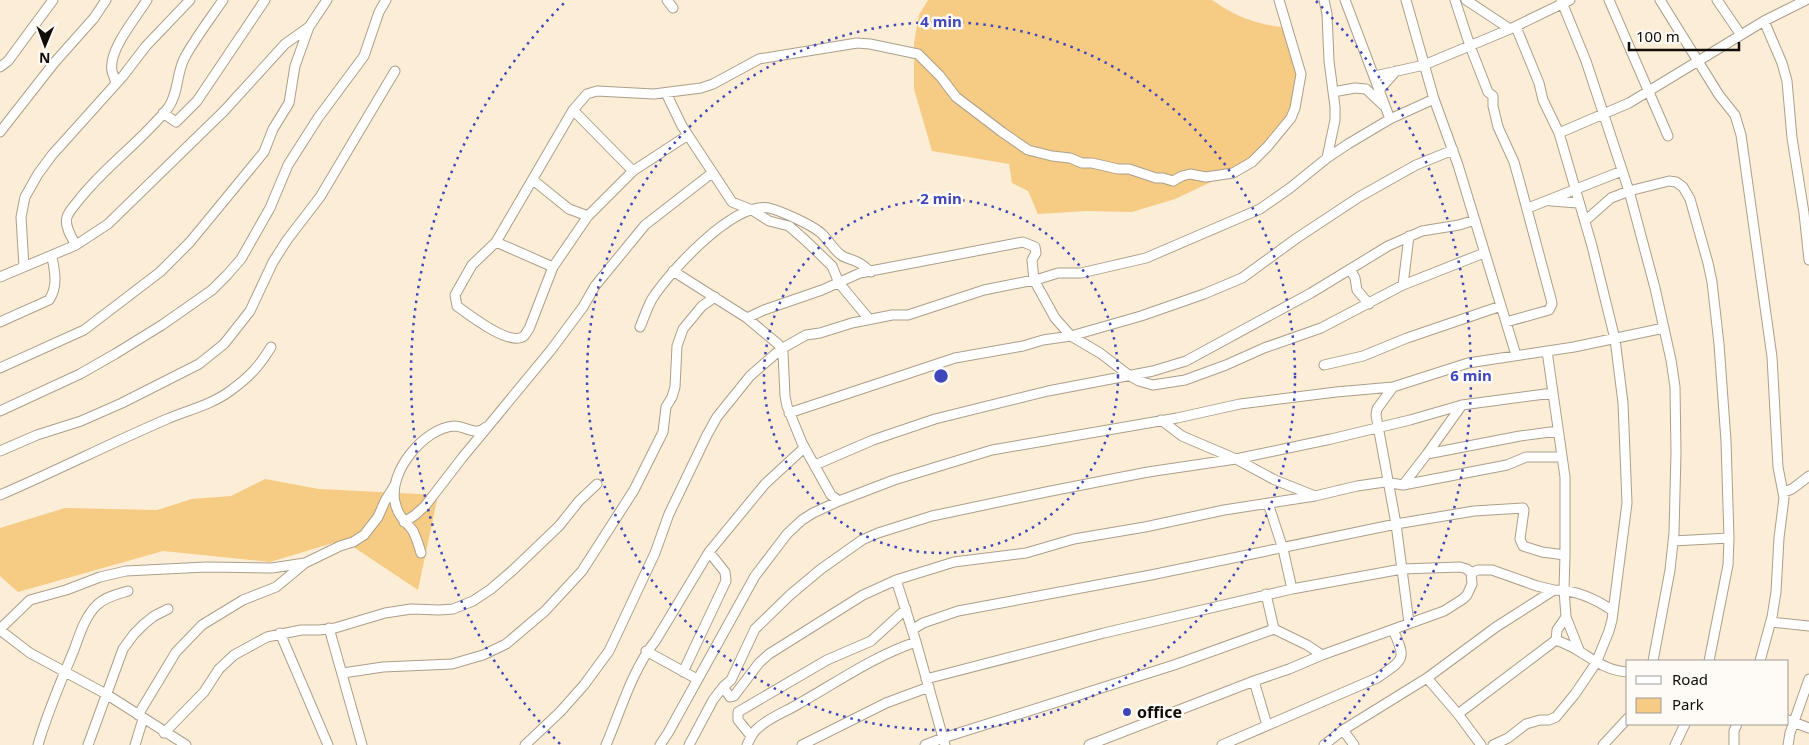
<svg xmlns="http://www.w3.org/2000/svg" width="1809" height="745" viewBox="0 0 1809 745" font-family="'Noto Sans',sans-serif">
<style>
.green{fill:#f6cb83}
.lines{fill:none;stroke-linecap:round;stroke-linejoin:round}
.minor-casing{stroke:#ac9f8a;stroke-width:11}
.minor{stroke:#fff;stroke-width:9}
.ring{fill:none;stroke:#3f47bb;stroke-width:2.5;stroke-dasharray:2.5 5}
.poi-dot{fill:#3f47bb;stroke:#fefbf7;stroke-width:2}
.labels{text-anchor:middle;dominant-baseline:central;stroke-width:5;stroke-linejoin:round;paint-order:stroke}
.poi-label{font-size:16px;font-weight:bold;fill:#110c06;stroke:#fefbf7;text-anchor:start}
.centre{fill:#3f47bb;stroke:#fefbf7;stroke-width:2.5}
.ring-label{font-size:15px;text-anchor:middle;font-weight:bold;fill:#3f47bb;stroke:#fefbf7;stroke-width:5;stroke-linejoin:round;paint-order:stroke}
</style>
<rect width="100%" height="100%" fill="#fbedd6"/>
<path class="green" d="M928 0H1212C1235 16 1254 24 1282 27L1299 79 1287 125 1270 142 1228 174 1175 199 1132 212 1086 211 1038 214 1028 191 1012 183 1009 164 932 151 914 89V43L919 15Z
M265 479 319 489 438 495 418 590 343 540 270 562 163 551 18 592 0 576V528L65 508 157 510 192 499 231 496Z"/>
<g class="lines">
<g class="minor-casing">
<path id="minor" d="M667 0 673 8
M1324 0 1327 14 1329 61 1335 107V120L1327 158
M1345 0 1390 119
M1406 0 1434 99 1458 165 1516 355
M1455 0 1470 46 1488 92 1493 96V106L1498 127 1514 162 1521 187 1551 299 1552 304 1549 310 1506 322
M1466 0 1510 29
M1561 0 1586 61 1629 191 1655 288 1671 360 1675 387 1676 452 1674 533 1670 570 1653 661
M1609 0 1668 136
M1660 0 1719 95 1735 115 1741 135 1772 357 1778 467 1784 498 1779 538 1776 592 1772 617 1760 661
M1717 0 1741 35
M1764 21 1782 63 1787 81 1792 138 1804 213 1809 260
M0 67 8 61 53 0
M1375 76 1424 65 1510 29 1570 0
M116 83C115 79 113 75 112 71 108 50 136 18 147 0
M1379 90 1396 71
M1333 92 1355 88 1366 89 1383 105
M666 93 682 126 732 202 752 210 769 221 789 226 805 240 832 266 839 283 869 319
M573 110 633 171
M163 113 176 122 197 101 265 0
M0 132 54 63 94 18 106 0
M1559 133 1629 103 1764 21 1806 0
M688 135 633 171 588 216 553 267 529 329C527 331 526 334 524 336 510 347 468 314 457 306L455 295 472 265 496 242 573 110 587 94 597 91 654 94 701 88 713 84 759 59 857 43 870 44 918 54 940 76 956 97 1002 132 1028 150 1052 156 1070 158 1082 163H1092L1118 169H1129L1156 178H1163L1173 181 1182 176 1190 174 1206 177 1233 173 1252 162 1268 146 1291 118 1295 108 1301 74 1279 0
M533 180 569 209 588 216
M1551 201 1578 203
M1528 208 1622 171
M1585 221 1611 198 1629 191 1669 181 1676 182 1683 187 1690 199 1708 263 1712 282 1719 344 1726 441 1729 538 1728 565 1709 661
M496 242 553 267
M76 245C72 238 64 226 67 217 69 211 74 206 78 201 104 167 141 142 168 108 179 93 176 73 185 57 196 37 210 19 223 0
M24 267 21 217 25 197 38 174 52 155 123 76 146 46 190 0
M1350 269 1355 278 1357 290 1369 304
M673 271 747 318 778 344 783 353 785 396 787 406 802 443 831 495 839 501 894 480 992 450 1177 418 1240 404 1336 392 1393 387 1468 363 1574 347 1664 328
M0 277 76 245 108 224 224 111 285 44 309 27 327 0
M1403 285 1409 236
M747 318 764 310 822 290 860 273 1023 242 1035 247 1036 253 1032 260 1034 280 1055 318 1071 336 1100 353 1130 376 1139 381 1153 385 1185 380 1226 365 1264 348 1321 328 1403 285 1484 253
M0 322 49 300C58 287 55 272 52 257
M640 327C644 318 647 308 652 299 670 271 733 202 769 208 781 211 815 226 823 235 829 241 834 250 841 255 845 258 851 259 855 261 861 263 866 268 871 272
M1547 351 1565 477V555
M1324 365 1363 356 1407 338 1501 306
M0 368 84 330 160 272 190 242 264 152 273 129 289 103 295 66 309 27
M1393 387 1377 409 1376 415 1396 524 1409 623
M0 411 80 374 115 354 162 325 212 290 227 275 241 259 270 208 288 165 318 118 364 56 379 12 386 0
M789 413 955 358 1023 346 1043 340 1071 336 1141 316 1204 294 1242 278 1297 238 1359 197 1416 165 1453 150
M1161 420 1182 436 1236 459 1275 480 1315 496
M0 451 37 435 81 421 122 403 199 364 224 344 250 311 273 262 287 240 320 197 395 71
M1427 454 1462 405
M815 465 873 440 935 419 1048 391 1153 371 1186 361 1311 293 1388 246 1422 231 1459 225 1475 220
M1403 485 1507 465 1526 457H1562
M1784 492 1792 489 1809 476
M0 495C56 471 111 443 167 419 188 410 211 405 230 391 249 377 259 367 271 347
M1268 503 1283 549 1292 589
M404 522 415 515 425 506 462 458 551 350 583 307 595 286 645 225 712 173
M1673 541 1729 538
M421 553C419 546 416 537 413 531 405 520 398 517 395 502 388 472 424 428 454 426 466 426 476 437 486 427
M1471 573 1478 570H1492L1537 586 1554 590
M896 580 916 642 945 745
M1266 594 1274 629
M1771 622 1809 626
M329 628 362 745
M0 629 30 600 66 590 100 577 126 571 206 567 272 568 305 563 340 546 353 542 364 535 378 517 385 501 395 485
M0 630 30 653 106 694 186 745
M912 630 923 623 958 611 1151 575 1396 524 1474 511 1523 508 1524 510 1520 539 1523 546 1542 552 1565 555 1564 590 1566 617 1579 650
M280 633 328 745
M1556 640C1563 643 1571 646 1577 650 1594 660 1607 671 1628 672
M646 651 697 679
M683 672 726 581 725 572 709 552
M343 673 383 667 452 664 483 655 506 644 545 611 582 571 634 490 663 432 666 407 672 397 675 387 677 346 683 329 702 306 715 297
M1427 678 1458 714 1556 640 1557 630 1566 617
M926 679 1104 633 1292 589 1402 569 1460 567 1467 569 1471 573 1472 584 1467 595 1463 599 1444 611 1322 655 1289 669 1254 681 1089 745
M1254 681 1267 725
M723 687 730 697 734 696 759 663 769 654 863 595 896 580 954 562 1026 553 1074 539 1145 527 1224 510 1315 496 1357 486 1385 482 1403 485 1427 454 1520 436 1558 431
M1458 714 1481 745
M138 715 176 652 202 625 243 600 276 587 305 563
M1788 720 1809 728
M164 733 204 692 219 669 234 655 267 637 301 630H319L335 628 385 613 411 609 439 610 453 609 473 601 491 589 513 570 559 526 579 501 597 484
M751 736 738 720V712L827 660 871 641 906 609
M38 745C47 713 61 681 74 650 79 636 85 616 97 605 105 597 118 594 128 591
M88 745 123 649 134 634 144 624 154 616 168 609
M135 745 143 719
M525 745 560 712 584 685 609 651 655 553 669 514 707 435 717 417 750 376 781 349 806 335 820 333 852 323 892 315H908L984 290 1039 279 1058 273H1081L1146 258 1260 209 1290 188 1327 158 1348 144 1390 119 1434 99
M606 745C621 710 632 670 656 640L709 552 765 484 804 448
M660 745 668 733 755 576 787 534 802 520 813 513 839 501
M689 745 713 700 723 687 731 680 755 629 790 595 821 569 862 540 878 533 932 516 1046 492 1148 472 1236 459 1331 439 1410 420 1462 405 1553 393
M747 745C750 739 752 733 757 729 769 717 786 712 800 703 839 681 874 656 916 642
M802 745 886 703 929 687
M925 745 943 738 1174 665 1274 629 1307 645 1322 655
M1222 745 1377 678C1404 659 1407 660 1393 630
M1324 745 1343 730
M1354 745 1343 730 1427 678 1496 627 1554 590C1576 590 1596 599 1613 611
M1493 745 1508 738 1526 724 1540 720H1549L1556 717 1575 694 1596 663 1609 631 1612 620 1627 503 1623 403 1615 339 1592 246 1559 133 1543 100 1539 83 1516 27
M1603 745 1628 718
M1675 745 1685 724
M1734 745V731L1737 724
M1788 745 1790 733 1809 679"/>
</g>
<use href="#minor" class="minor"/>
</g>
<g class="ring">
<circle cx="941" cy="376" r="177"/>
<circle cx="941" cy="376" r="354"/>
<path d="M560 744A530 530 0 0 1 566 1M1316 1A530 530 0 0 1 1322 744"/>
</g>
<circle class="poi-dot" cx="1127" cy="712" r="5"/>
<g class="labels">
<g class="poi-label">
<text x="1137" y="712">office</text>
</g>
</g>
<circle cx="941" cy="376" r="8" class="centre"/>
<g class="ring-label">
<text x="941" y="27">4 min</text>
<text x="941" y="204">2 min</text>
<text x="1471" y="381">6 min</text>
</g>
<rect x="1626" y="660" width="162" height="65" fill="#fefbf7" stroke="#9f9b97"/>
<rect x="1636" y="676" width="25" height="8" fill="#ffffff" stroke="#9f9b97"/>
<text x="1672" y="685" font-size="15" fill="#110c06">Road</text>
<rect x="1636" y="698" width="25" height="15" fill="#f6cb83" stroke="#9f9b97"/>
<text x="1672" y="710" font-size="15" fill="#110c06">Park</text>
<g transform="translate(45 45) rotate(181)" stroke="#fefbf7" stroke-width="4" paint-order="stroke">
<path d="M0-4L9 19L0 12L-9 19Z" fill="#110c06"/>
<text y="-8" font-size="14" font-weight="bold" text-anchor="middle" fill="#110c06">N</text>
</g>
<path d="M1629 42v8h110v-8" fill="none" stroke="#110c06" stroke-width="2.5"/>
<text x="1636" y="42" font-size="15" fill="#110c06" stroke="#fefbf7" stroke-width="4" paint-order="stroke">100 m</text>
</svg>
